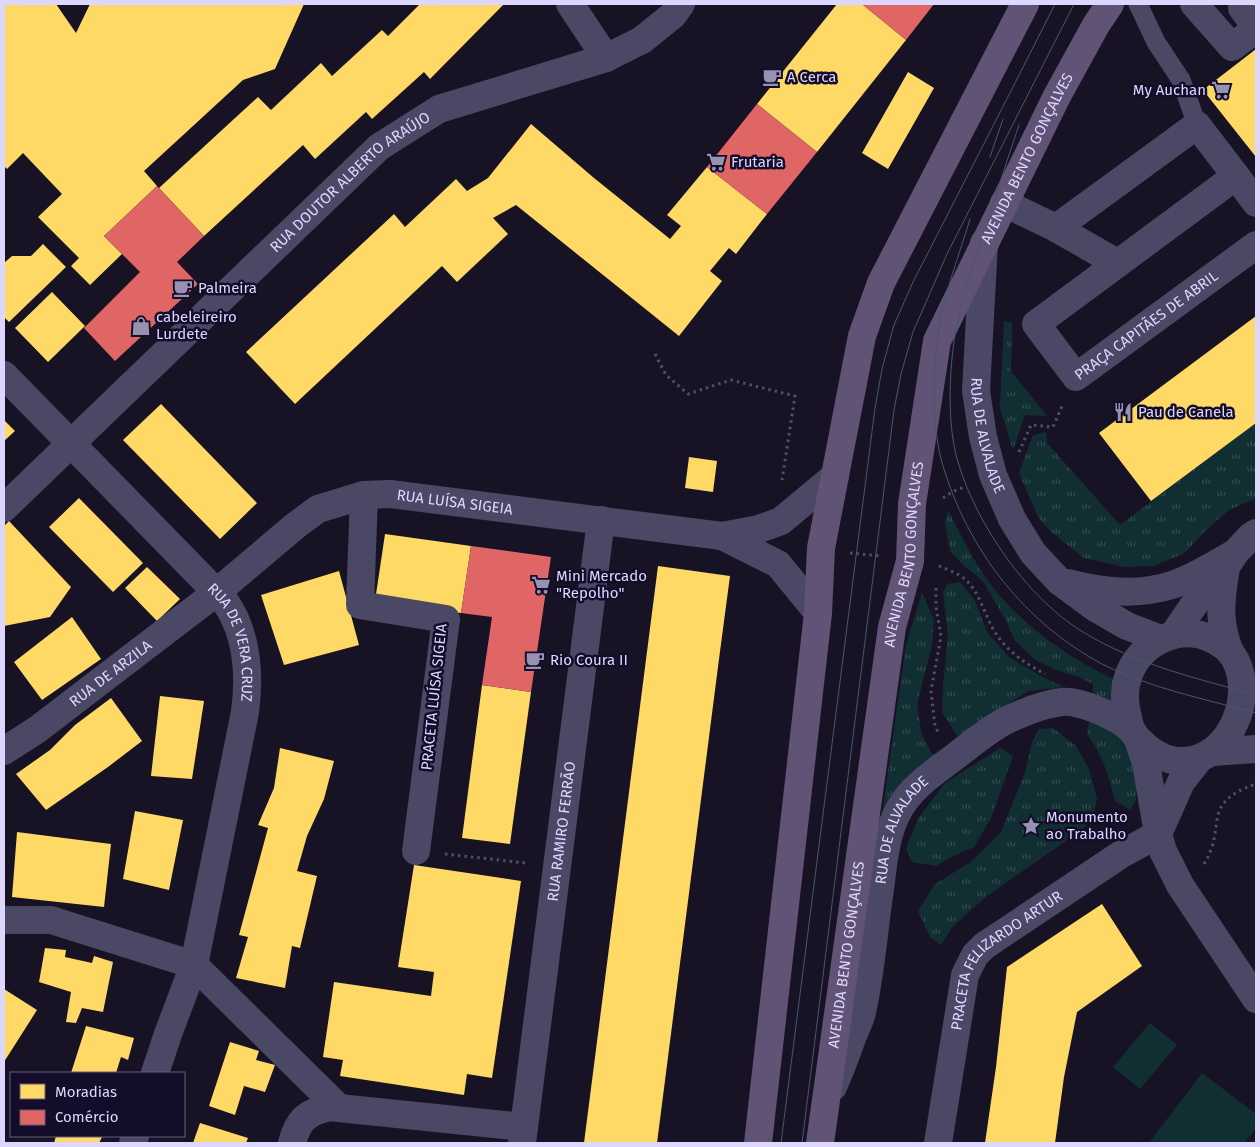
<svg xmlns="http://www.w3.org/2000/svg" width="1260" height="1147" viewBox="0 0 1260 1147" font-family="'Fira Sans',sans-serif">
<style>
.grass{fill:url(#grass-tufts)}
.park{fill:#112f32}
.homes{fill:#ffd966}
.shops{fill:#e06666}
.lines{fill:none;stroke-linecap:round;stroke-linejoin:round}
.path{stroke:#465465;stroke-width:3;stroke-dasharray:2.5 4;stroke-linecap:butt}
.service{stroke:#4b4865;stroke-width:19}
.pedestrian{stroke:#4b4865;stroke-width:28}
.minor{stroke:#4b4865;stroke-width:28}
.primary{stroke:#605375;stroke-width:28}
.tram{stroke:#45586e;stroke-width:1}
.labels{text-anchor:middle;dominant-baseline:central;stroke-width:5;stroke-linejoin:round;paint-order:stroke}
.poi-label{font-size:15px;fill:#ddd6ff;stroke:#140d2a;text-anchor:start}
.street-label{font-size:15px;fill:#ddd6ff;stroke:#140d2a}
</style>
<defs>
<pattern id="grass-tufts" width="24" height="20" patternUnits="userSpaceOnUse" patternTransform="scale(1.25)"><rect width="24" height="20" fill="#112f32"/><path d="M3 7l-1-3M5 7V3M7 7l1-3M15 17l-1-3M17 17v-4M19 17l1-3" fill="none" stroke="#334c51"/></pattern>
</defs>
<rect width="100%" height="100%" fill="#181324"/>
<path class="grass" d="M1004 321 1012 323 1011 371 1047 416 1025 415 1013 450 1000 408Z
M1256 423V498L1229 510 1207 529 1185 553 1153 566 1125 567 1084 558 1050 531 1038 517 1019 473 1033 435 1046 432 1047 443 1120 525Z
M948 510C962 537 975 565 994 589 1026 628 1070 659 1115 680L1112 705 1093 697V684L1079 677 1053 669 1036 660 1015 641 1005 619 983 581 963 565 950 551 945 523Z
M960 582 975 601 987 632 1010 658 1043 677 1064 687 1028 691 958 737 942 712 943 687 948 634 943 593 947 584Z
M922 593 934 620 932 645 917 704 921 732 933 756 881 822 906 645Z
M1090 717 1120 737 1131 759 1136 781V800L1130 810 1115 801C1109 775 1103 757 1087 734Z
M1053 728 1076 746 1089 769 1097 799 1093 817 1083 829 987 896 952 927 941 945 930 937 918 911 934 885 972 861 1001 832 1025 773 1032 742 1039 729Z
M1000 748 1013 756 991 818 974 847 955 855 936 866 912 862 906 848 919 817 945 783Z"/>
<path class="park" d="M1150 1023 1177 1045 1140 1089 1113 1067Z
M1202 1073 1256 1114V1128L1245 1143H1149Z"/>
<path class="homes" d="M4 4H56L76 33 90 4H304L275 69 243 80 144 171 157 186 104 236 122 254 90 285 71 266 79 258 38 217 62 194 23 153 7 169 4 166Z
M420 4H504L430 79 424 72 372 119 366 112 315 159 303 145 204 236 159 188 258 97 271 110 321 63 332 76 382 30 388 36Z
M837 4H862L906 40 817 152 757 104Z
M1256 49V157L1203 90Z
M908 72 934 88 888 169 862 153Z
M531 124 594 178 670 239 681 226 667 215 707 167 767 214 736 254 729 248 710 271 722 281 679 336 516 205 493 218 508 234 457 282 442 266 295 404 246 352 394 214 405 227 456 179 467 191 488 178Z
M43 244 66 267 9 322 4 317V263L12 256H31Z
M52 292 85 326 48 362 15 328Z
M1256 316V423L1151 501 1099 433Z
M161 404 257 503 220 539 123 440Z
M4 420 15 431 4 441Z
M689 457 717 461 713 492 685 488Z
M79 498 143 563 113 592 49 527Z
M9 521 71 587 50 617 4 626V526Z
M385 534 471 546 461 613 375 601Z
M658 566 730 576 719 659 657 1143H584Z
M147 567 180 599 157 621 125 588Z
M339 571 359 645 284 665 261 595Z
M72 617 101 659 42 700 14 662Z
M482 685 531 692 510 844 462 838Z
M160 696 204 701 192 779 151 776Z
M111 698 142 741 108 767 46 810 16 774 50 750 75 725Z
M280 748 334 761 324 799 307 836 297 871 317 876 300 948 292 946 285 988 236 978 248 937 239 935 268 828 258 825 274 788Z
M135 811 183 820 169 890 123 879Z
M17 832 111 844 104 907 12 897Z
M414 865 521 881 492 1078 467 1074 464 1095 340 1076 343 1060 323 1057 334 982 431 996 434 972 398 967Z
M1102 904 1142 966 1077 1012 1064 1077 1055 1143H985L996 1067 1007 967Z
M45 948 66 950 65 957 92 963 94 956 113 962 103 1012 82 1008 76 1023 66 1022 71 992 39 982Z
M4 989 37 1010 4 1062Z
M86 1026 134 1038 128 1060 121 1057 116 1073H71Z
M230 1042 259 1051 256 1060 275 1065 265 1092 244 1086 235 1115 209 1106Z
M200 1123 248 1138 246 1143H193Z
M56 1136H97L102 1137 99 1143H54Z"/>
<path class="shops" d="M862 4H934L906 40Z
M757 104 817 152 767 214 707 167Z
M157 186 204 236 177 262 198 284 115 361 84 328 140 272 104 236Z
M471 546 551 557 531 692 482 685 492 617 461 613Z"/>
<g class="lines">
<path class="path" d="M655 354 666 375 688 394 731 380 795 396 782 480
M1019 452 1031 425 1053 427 1063 404
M943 498 952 492 966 486
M850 553 881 556
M939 566C946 569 954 572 961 576 982 591 984 619 999 638 1011 654 1028 665 1045 674
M936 588V607L941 636 931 691 935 726 938 732
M445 854 526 863
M1204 864C1228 826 1199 803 1256 784"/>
<path class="service" d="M1138 4 1156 42 1181 80 1197 125"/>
<path class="pedestrian" d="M194 965 338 1107"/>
<g class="minor">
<path d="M570 4 606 58"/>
<path d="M1194 4 1232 47 1256 29"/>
<path d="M1247 4 1242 8 1256 27"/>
<path d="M1004 203 1056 228 1117 263"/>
<path id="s1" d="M1256 203 1236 176 1036 324 1076 377 1256 245"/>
<path d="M1056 228 1197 125 1236 176"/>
<path id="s2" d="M984 243 976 391 983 437 993 475 1012 519 1033 553 1059 581 1094 607 1127 626 1161 639"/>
<path id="s3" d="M4 375 224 600C247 632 250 674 245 712L194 965 168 1034 155 1073"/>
<path d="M364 495 360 605 446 619 416 851"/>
<path id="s4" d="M4 508 379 147 439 109 606 58 642 40 673 15 681 4"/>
<path d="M722 536 778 564 818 613"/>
<path d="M1226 567C1221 600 1217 620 1230 652"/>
<path d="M1068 583C1104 592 1137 596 1172 585 1194 578 1215 564 1235 553"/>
<path d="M1174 634 1206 587 1226 567 1235 553 1250 537 1256 533"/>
<path d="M1138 740 1146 763 1158 834 1163 851 1180 885 1256 999"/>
<path id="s5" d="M4 751 38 729 128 660 217 592 295 526 318 509 364 495 390 494 722 536 759 529 781 521 835 476"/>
<path d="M1212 752 1256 749"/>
<path d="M1158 834 1181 782 1199 759"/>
<path d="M4 920H51L194 965"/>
<path id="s6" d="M833 1087C840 1071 846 1055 852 1038 855 1030 860 1021 862 1012 871 972 874 929 880 889 884 858 886 825 906 799 920 781 939 769 957 755 973 743 989 729 1007 720 1024 712 1043 704 1062 702 1079 700 1119 717 1131 730 1134 733 1136 738 1140 741 1150 752 1166 761 1181 761 1231 762 1259 691 1231 653 1226 647 1218 642 1212 639 1179 623 1139 643 1128 677 1122 695 1126 712 1131 729"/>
<path d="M133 1143 135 1136"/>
<path d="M292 1143C298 1120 306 1113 329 1107L524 1127"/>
<path id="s7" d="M522 1143 601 520"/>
<path id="s8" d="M938 1143 965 975 975 955 984 946 1120 855 1158 834"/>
</g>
<g class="primary">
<path d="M758 1143 818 613 821 548 862 336 881 283 1025 4"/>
<path id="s9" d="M820 1143 892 627 910 561 912 504 937 341 1057 96 1096 25 1110 4"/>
</g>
<path class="tram" d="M1019 125C1004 169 990 214 976 258 970 279 962 299 958 320 949 359 946 423 958 462 976 524 1028 599 1083 632 1137 665 1196 678 1256 695
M990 157 1003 119
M970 219C958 259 941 301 937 343 933 380 932 430 943 466 968 550 1025 623 1102 664 1149 688 1205 699 1256 713
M781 1143 875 408 882 369 894 325 913 282 1014 85 1055 4
M802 1143 894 410 901 374 913 332 947 254 1074 4"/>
</g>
<defs>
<g id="cafe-bare" transform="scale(1.5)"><path d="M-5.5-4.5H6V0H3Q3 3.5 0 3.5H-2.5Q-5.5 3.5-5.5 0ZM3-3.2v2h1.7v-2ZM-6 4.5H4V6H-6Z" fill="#9892b2" stroke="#140d2a" stroke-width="2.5" paint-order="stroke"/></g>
<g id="supermarket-bare" transform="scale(1.5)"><path d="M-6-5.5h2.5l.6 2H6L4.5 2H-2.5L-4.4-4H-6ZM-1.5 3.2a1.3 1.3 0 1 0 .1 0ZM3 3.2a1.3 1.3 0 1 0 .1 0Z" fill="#9892b2" stroke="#140d2a" stroke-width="2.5" paint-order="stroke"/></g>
<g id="shop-bare" transform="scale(1.5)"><path d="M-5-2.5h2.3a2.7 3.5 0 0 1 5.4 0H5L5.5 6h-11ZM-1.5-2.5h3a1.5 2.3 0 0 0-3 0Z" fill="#9892b2" stroke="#140d2a" stroke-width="2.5" paint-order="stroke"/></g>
<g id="restaurant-bare" transform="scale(1.5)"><path d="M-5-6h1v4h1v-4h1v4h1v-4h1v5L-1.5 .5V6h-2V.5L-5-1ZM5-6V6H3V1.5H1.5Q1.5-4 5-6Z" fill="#9892b2" stroke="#140d2a" stroke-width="2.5" paint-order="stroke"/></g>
<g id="sight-bare" transform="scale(1.5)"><path d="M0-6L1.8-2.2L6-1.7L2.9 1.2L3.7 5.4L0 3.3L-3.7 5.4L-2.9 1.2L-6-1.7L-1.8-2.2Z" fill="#9892b2" stroke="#140d2a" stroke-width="2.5" paint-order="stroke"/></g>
</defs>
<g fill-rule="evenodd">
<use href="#cafe-bare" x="772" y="77"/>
<use href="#supermarket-bare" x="1221" y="90"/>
<use href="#supermarket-bare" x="716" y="162"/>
<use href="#cafe-bare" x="183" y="288"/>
<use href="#shop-bare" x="141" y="326"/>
<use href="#restaurant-bare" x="1123" y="412"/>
<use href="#supermarket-bare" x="541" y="585"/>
<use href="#cafe-bare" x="535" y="660"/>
<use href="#sight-bare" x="1031" y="826"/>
</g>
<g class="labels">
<g class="poi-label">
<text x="787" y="77">A Cerca</text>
<text x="1206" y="90" text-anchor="end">My Auchan</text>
<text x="731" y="162">Frutaria</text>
<text x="198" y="288">Palmeira</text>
<text x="156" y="317">cabeleireiro<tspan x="156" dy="17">Lurdete</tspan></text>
<text x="1138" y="412">Pau de Canela</text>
<text x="556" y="576">Mini Mercado<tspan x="556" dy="17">"Repolho"</tspan></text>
<text x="550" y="660">Rio Coura II</text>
<text x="1046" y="817">Monumento<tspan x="1046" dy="17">ao Trabalho</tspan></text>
</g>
<g class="street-label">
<text stroke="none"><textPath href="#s9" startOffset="1015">AVENIDA BENTO GONÇALVES</textPath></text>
<text stroke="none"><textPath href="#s4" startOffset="476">RUA DOUTOR ALBERTO ARAÚJO</textPath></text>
<text stroke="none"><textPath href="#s1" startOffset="436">PRAÇA CAPITÃES DE ABRIL</textPath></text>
<text stroke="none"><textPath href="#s2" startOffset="194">RUA DE ALVALADE</textPath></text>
<text stroke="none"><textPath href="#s5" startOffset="536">RUA LUÍSA SIGEIA</textPath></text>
<text stroke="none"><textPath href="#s9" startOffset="595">AVENIDA BENTO GONÇALVES</textPath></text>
<text stroke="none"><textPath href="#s3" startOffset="358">RUA DE VERA CRUZ</textPath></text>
<text stroke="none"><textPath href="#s5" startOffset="132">RUA DE ARZILA</textPath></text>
<text transform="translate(434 697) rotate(-84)">PRACETA LUÍSA SIGEIA</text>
<text stroke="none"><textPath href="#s7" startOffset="314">RUA RAMIRO FERRÃO</textPath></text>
<text stroke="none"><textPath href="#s6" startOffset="269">RUA DE ALVALADE</textPath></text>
<text stroke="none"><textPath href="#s9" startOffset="190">AVENIDA BENTO GONÇALVES</textPath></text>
<text stroke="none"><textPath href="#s8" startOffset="206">PRACETA FELIZARDO ARTUR</textPath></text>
</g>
</g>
<rect width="1260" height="1147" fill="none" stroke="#ddd6ff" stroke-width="10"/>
<rect x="10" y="1072" width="175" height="65" fill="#140d2a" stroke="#645d7f"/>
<rect x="20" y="1084" width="25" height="15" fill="#ffd966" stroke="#645d7f"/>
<text x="55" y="1097" font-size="15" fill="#ddd6ff">Moradias</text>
<rect x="20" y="1110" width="25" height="15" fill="#e06666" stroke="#645d7f"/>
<text x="55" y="1122" font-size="15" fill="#ddd6ff">Comércio</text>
</svg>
